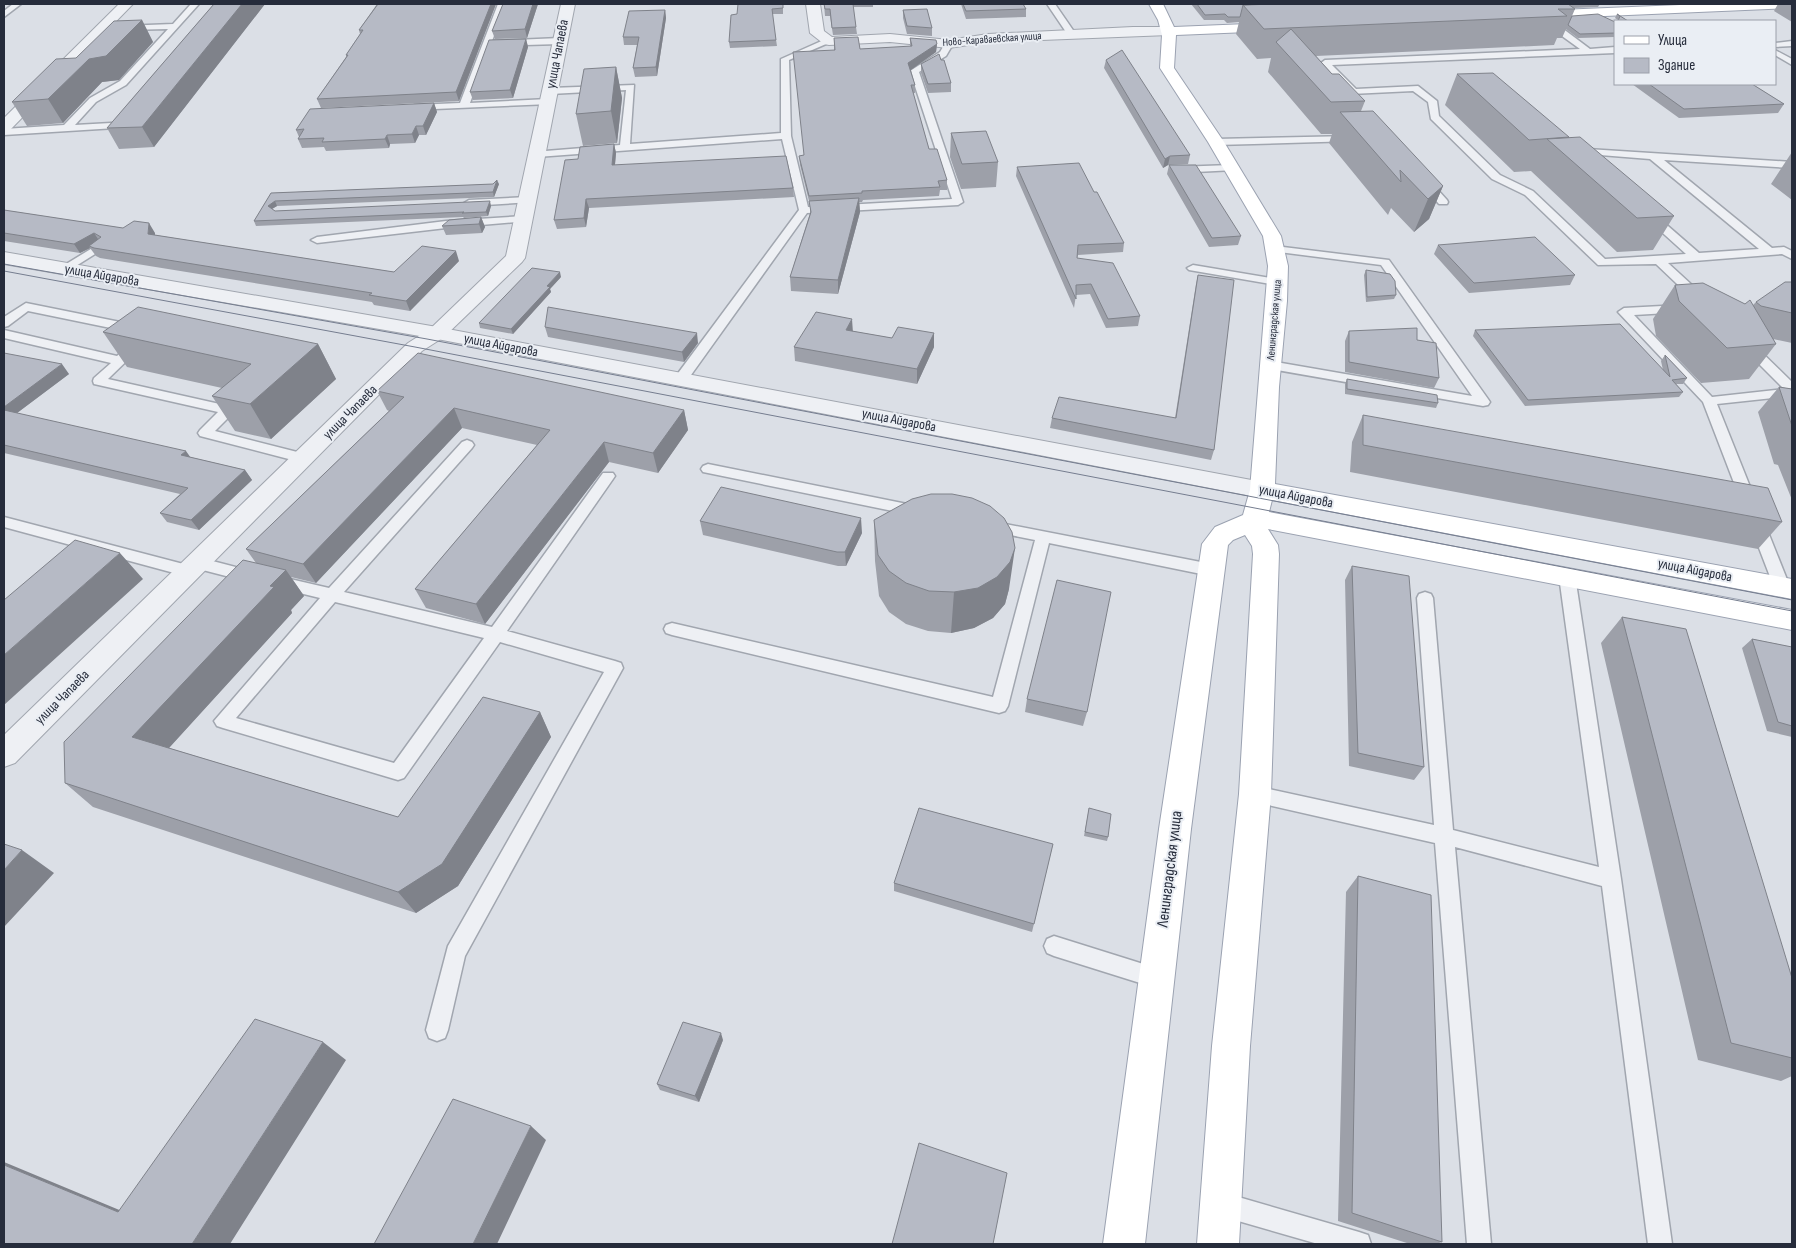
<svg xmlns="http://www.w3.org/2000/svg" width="1796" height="1248" viewBox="0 0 1796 1248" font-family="'Sofia Sans Condensed',sans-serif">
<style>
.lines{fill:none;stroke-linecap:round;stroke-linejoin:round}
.service-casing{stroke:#a1a6af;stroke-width:3}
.minor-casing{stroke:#a1a6af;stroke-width:2}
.tertiary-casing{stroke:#a1a6af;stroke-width:2}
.primary-casing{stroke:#9ba2b1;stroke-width:2}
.service{fill:#eef0f4;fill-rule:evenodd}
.minor{fill:#eef0f4;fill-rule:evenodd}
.tertiary{fill:#eef0f4;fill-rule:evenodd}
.primary{fill:#fff;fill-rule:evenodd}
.tram{stroke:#757d8f;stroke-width:1}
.wall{fill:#9da0a9}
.shaded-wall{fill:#7f828a}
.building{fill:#b6bac5;stroke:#7f828a}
.labels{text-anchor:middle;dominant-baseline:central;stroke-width:4;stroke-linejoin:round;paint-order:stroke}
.far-street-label{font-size:11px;fill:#262c3b;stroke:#eaeef4}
.street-label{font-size:14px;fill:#262c3b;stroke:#eaeef4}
.near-street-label{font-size:16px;fill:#262c3b;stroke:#eaeef4}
</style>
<rect width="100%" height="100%" fill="#dbdfe6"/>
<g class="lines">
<g class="service-casing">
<path id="service" d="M13 4H21L4 17V11Z
M191 4H199L126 85 96 102 75 125 129 122 134 125 132 127 4 135V129L64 125 90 98 120 81 168 29 125 30H122V26L173 24Z
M498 4H506L492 41 560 38 564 41 560 44 490 46 470 103 548 99 551 100V104L412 110V106L415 105 460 103Z
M1047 4H1055L1075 33 1074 35H1068Z
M1544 19H1550L1590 49 1615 47V53L1332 65 1356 89 1418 86 1437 101 1439 116 1500 175 1533 191 1605 259 1686 254 1645 217 1644 215 1649 212 1653 213 1699 253 1759 249 1650 159 1575 153 1572 152V148L1792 162V168L1664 160 1772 248 1784 247 1792 251V259L1782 254 1668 263 1704 296 1706 299 1700 303 1696 302 1656 264 1598 265 1525 195 1492 179 1431 119 1428 102 1413 91 1351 94 1321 63 1325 60 1580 49 1544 23Z
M826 39 833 41 789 60 791 136 808 207 952 199 910 71 940 52 946 42 949 41 953 44 946 56 919 72 963 202 958 205 807 213 686 382H676L675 379 676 376 799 210 782 139 537 157 532 154 533 152 620 145 626 90 550 94 545 91 550 88 634 85 630 144 781 133V59Z
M1792 41V46L1775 47V43Z
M1775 50 1792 59V65L1775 55Z
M1352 136 1355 137V141L1216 145 1211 142 1216 139Z
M1231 165 1236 168 1235 170 1176 173 1171 170 1176 167Z
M1424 178 1428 179 1447 200 1448 202 1447 204H1439L1420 183 1419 181Z
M528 197 533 200 532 202 469 206 464 203 469 200Z
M524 216 529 219 528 221 446 228 317 243 311 240 317 237 446 221Z
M99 244 105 247 103 249 68 271H60L58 269Z
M1275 246 1389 260 1488 399 1490 402 1488 405 1483 406 1265 368 1264 365 1265 362 1270 361 1472 396 1381 265 1271 251 1269 249Z
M1193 265 1277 279 1283 282 1277 285 1189 270 1187 268Z
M26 303 135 325 141 329 135 333 28 311 8 326 4 327V317Z
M1681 305 1685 306 1687 309 1685 312 1634 315 1712 397 1784 389 1744 349 1742 346 1744 343H1752L1792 382V396L1717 404 1790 587 1788 591 1782 593 1776 591 1774 587 1703 402 1618 312 1624 308Z
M4 330 117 356 133 341H141L143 344 141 347 108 379 233 407 235 410 233 413 215 431 309 455 311 458 309 461 304 463 200 436 198 433 200 430 218 412 94 384 93 381 94 378 111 363 4 338Z
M467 440 472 442 474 445 472 448 344 592 492 627 603 473H613L615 476 613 479 507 631 615 661 621 663 623 668 465 956 448 1030 445 1038 437 1041 429 1038 426 1030 448 946 604 672 500 642 404 778 398 780 223 728 217 726 214 721 320 598 271 586 269 582 271 578 277 576 329 588 462 442ZM335 602 484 638 394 763 236 718Z
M708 464 917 506 922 507 924 511 922 515 917 516 703 472 701 469 703 466Z
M4 517 191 566 189 563 192 559 197 557 259 573 261 577 259 581 253 583 195 568 197 571 194 575 189 577 4 527Z
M990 521 1211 564 1216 566 1219 570 1216 574 1211 576 1049 543 1008 706 1005 711 999 713 672 635 666 633 664 629 666 625 672 623 993 697 1035 540 985 530 983 526 985 522Z
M1567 570 1573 572 1575 576 1621 879 1672 1244H1648L1602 886 1455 847 1491 1244H1467L1435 843 1255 802 1248 800 1246 794 1248 788 1255 786 1434 825 1417 598 1419 594 1425 592 1431 594 1433 598 1453 830 1599 867 1559 576 1561 572Z
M1054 936 1156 968 1163 971 1167 978 1163 985 1156 988 1054 956 1047 953 1044 946 1047 939Z
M1221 1192 1359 1232 1368 1235 1371 1244H1318L1221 1216 1212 1213 1209 1204 1212 1195Z"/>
</g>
<g class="minor-casing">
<path id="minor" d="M119 4H133L10 130 4 132V118Z
M561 4H575L525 258 522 262 444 337 422 351 15 763 4 767V735L408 343 430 329 506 256Z
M806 4H820L824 31 832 37 890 34 949 40 988 34 1133 27H1169L1176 31 1169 35 988 42 949 48 890 42 829 45 824 44 810 33Z"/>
</g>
<g class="tertiary-casing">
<path id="tertiary" d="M4 252 437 327 1262 482 1271 484 1274 490 1271 496 1262 498 437 339 4 264Z"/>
</g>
<g class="primary-casing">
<path id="primary" d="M1149 4H1163L1174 27 1275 23 1282 27 1275 31 1176 35 1174 68 1224 142 1281 236 1288 266 1287 301 1279 387 1275 484 1792 579V599L1272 500 1269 512 1792 610V630L1268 529 1278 545 1279 554 1271 794 1250 1046 1239 1244H1197L1212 1046 1239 794 1253 554 1252 546 1245 535 1233 540 1228 545 1191 829 1145 1244H1103L1159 829 1202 544 1215 527 1243 515 1250 490 1268 266 1263 236 1208 142 1160 68 1162 35 1158 20Z
M1704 4H1792V8L1535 19 1528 15 1535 11Z"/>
</g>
<use href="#service" class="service"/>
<use href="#minor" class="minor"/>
<use href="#tertiary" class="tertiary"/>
<use href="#primary" class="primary"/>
<path class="tram" d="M4 264 427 339 1792 600
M4 271 415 347 1792 611"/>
</g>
<path class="wall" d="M214 4H265L154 147 119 149 107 128Z
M326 4H496L459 101 321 108 317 99 346 57V55L360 34 359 30 377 4 326 5Z
M503 4H538L527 38 495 39 492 31Z
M783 4V14H772L777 46 730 48 729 42 737 14Z
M824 4H873V7H853L856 27 857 34 833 35 830 16H825Z
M961 4H1023L1026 9V17L966 19Z
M1191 4H1600L1598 7 1574 8 1575 9 1572 16 1615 22V37L1578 38 1566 29 1562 38H1557L1554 45 1316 56 1332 74 1365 101 1361 111 1443 186 1429 219 1414 232 1391 208 1388 215 1329 143 1332 134H1321L1268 72 1271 58 1257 59 1236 34 1239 22 1227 23 1224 20H1204Z
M1778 4H1792V22L1774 11Z
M665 10 666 18 657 76 635 77 633 68 637 45H624L623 37Z
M903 10 932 28V36L907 34 903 18Z
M1617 14 1628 21H1617L1618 20 1615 18Z
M142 20 153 42 119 80 102 82 63 123 27 126 12 102 76 58Z
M834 38 860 49 910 47V38L937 44 936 52 911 70 915 85V93H913L929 149 947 180V190H940L939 196 863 200 862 202H859L860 212 838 294 791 291 790 277 810 213V205L800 165 799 156 804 155 834 50Z
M526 39 528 47 513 98 473 100 470 92Z
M941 60 951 83V92L928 93 921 73V64Z
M1106 60 1190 155 1188 164 1168 165 1163 168 1104 68Z
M616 67 622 98 617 143 583 146 576 114Z
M1457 74 1569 137 1674 216 1653 250 1617 252 1531 171 1514 172 1445 105Z
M1632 84H1752L1784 104 1778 113 1679 118Z
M434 103 437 112 426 135H419L415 143 390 144 389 148 326 151 324 147 302 148 298 139 299 137 296 130Z
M951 133 998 162 996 187 961 189 950 157Z
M614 144 616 153 615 165 793 188 794 197 589 208 586 227 557 229 554 220 578 159Z
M1792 152V200L1771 184Z
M1169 165 1241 236 1238 245 1209 247 1167 174Z
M1017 167 1094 192 1124 243 1123 252 1078 255 1077 258 1140 316 1138 326 1106 328 1090 294 1076 295 1074 308 1016 176Z
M499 184 494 197 277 206 272 209 275 211 491 206 488 216 464 218 463 217 256 226 254 221 271 193Z
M4 210 155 233V235L394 272 459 261 410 311 374 305 372 302 100 258 96 256 90 248 80 253 4 241Z
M481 217 485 227 482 233 446 235 442 226Z
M1438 245 1575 275 1570 285 1469 293 1434 254Z
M1366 270 1396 295 1394 299 1366 302 1364 275Z
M1198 275 1214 450 1211 460 1050 428 1052 418H1175L1196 284Z
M561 277 550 289 551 292 513 334 480 328 479 323Z
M1792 282V343L1773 339 1776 344 1749 379 1701 383 1656 336 1653 319 1675 285 1745 304 1753 305 1756 302Z
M545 327 698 343 684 362 548 337Z
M1475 330 1663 370 1661 361 1665 355 1687 378 1683 384H1676L1683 392 1679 397 1525 406 1473 336Z
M852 331 892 338 934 333V347L917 384 795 361 794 347Z
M1349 331 1417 340 1439 378 1434 388 1345 372V341Z
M103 332 318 344 336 379 271 439 235 431 212 396 222 388 127 367Z
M4 353 69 374 17 413 190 457 245 470 252 480 199 530 167 522 160 513 180 494 4 453Z
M1347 379 1438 403 1436 408 1345 394V384Z
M1779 387 1792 389V500L1778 465 1774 464 1758 412Z
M377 391 684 410 688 430 658 473 609 462 485 624 426 608 415 589 537 445 462 428 316 583 291 577 304 596 291 610 292 613 169 748 398 817 540 712 551 737 458 886 416 913 93 807 65 783 256 563 246 549 389 411 387 410Z
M1363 415 1782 522 1758 549 1350 472 1352 442Z
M874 520 1009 589 1005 604 993 618 974 628 951 633 928 631 906 624 889 612 879 596 875 561Z
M700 521 862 533 846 566H838L703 535Z
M1352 566 1424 767 1414 780 1349 766 1345 580Z
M1622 617 1792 978V1076L1781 1081 1698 1060 1601 643Z
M1752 639 1792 647V737L1767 731 1742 648Z
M1027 699 1087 712 1083 726 1025 712Z
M1089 808 1108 837 1107 841 1084 836Z
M1053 844 1032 932 894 891V883Z
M1358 876 1442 1242 1436 1244H1410L1338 1221 1346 892Z
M723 1040 699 1102 660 1090 657 1084Z"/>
<path class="shaded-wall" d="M242 4H265L154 147 142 127Z
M491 4H496L459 101 456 92Z
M533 4H538L527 38 525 29Z
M665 10 666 18 657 76 656 67Z
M142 20 153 42 119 80 102 82 63 123 48 99 89 59Z
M526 39 528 47 513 98 510 90Z
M937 44 936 52 908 72V63Z
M616 67 622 98 617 143 611 111Z
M434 103 437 112 426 135 423 126Z
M416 126 419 135 415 143 412 134Z
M387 135 390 144 389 148 385 139Z
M614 144 616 153 614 174 612 165Z
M1170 156 1168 165 1163 168 1165 159Z
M497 180 499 184 494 197 493 192Z
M1443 186 1429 219 1414 232 1428 199Z
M859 198 860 212 838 294V280Z
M586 199 589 208 586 227 584 218Z
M275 201 277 206 270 210 268 206Z
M490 201 491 206 488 216 486 212Z
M481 217 485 227 482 233 479 224Z
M149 223 155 233 154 244 148 234Z
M94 233 100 242 89 246 90 248 80 253 74 244Z
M456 251 459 261 410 311 406 301Z
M560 272 561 277 550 289 551 292 513 334 511 329 547 286Z
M852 319 853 333 846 330Z
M697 333 698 343 684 362 682 352Z
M934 333V347L917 384V369Z
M318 344 336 379 271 439 250 404Z
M62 364 69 374 9 419 4 413V407Z
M454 408 462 428 316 583 303 564Z
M684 410 688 430 658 473 653 453Z
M604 442 609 462 485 624 476 604Z
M186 451 193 461 181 455Z
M245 470 252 480 199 530 191 520Z
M861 518 862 533 846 566 845 552Z
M1015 548 1009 589 1005 604 993 618 974 628 951 633 954 592Z
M120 553 143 579 4 705V655Z
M286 570 304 596 291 610 292 613 157 761 132 737 270 586Z
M540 712 551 737 458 886 416 913 398 892Z
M22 850 54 873 4 927V870Z
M721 1033 723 1040 699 1102 695 1096Z
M323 1042 346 1060 230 1244H192Z
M531 1126 546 1140 497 1244H473Z
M4 1162 153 1224 118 1212 4 1165Z"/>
<path class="building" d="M214 4H242L142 127 107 128Z
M378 4H491L456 92 317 99 348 55H346L363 30H359Z
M503 4H533L525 29 492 31Z
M738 4H783V8L772 9 776 40 729 42 731 15 737 14Z
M824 4H853L856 27 832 28 830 9H825Z
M963 4H1023L1026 9 966 11Z
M1197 4H1260L1243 5 1240 17H1228L1225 14 1205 15Z
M1275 4H1568L1575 9H1558L1567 16 1264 29 1243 5Z
M927 9 932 28 907 26 903 10Z
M665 10 656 67 633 68 639 37H623L629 11Z
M1598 14 1615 22V33L1580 34 1568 25 1572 16Z
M1617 14 1628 21H1618L1620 16Z
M142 20 106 56 89 59 48 99 12 102 56 59 76 58 114 21Z
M1291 29 1332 74H1339L1365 101 1331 102 1276 42Z
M858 37 860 49 912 46 910 38 936 40 937 44 908 63 915 85H911L929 149H937L947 180 938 181 940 187 862 191V193L809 196 799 156 804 155 793 52 835 50 834 38Z
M526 39 510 90 470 92 489 40Z
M1122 50 1190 155 1170 156 1165 159 1106 60Z
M939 54 941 60H944L951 83 928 84 921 64Z
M616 67 611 111 576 114 584 69Z
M1493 73 1569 137 1529 140 1457 74Z
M1649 84H1752L1784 104 1684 109Z
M434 103 423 126H416L412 134 387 135 385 139 322 142 324 138 298 139 304 129 296 130 310 109Z
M1373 111 1443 186 1428 199 1400 170 1401 182 1340 112Z
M986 131 998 162 962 164 951 133Z
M1580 137 1674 216 1637 218 1547 139Z
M614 144 612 165 786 156 793 188 586 199 584 218 554 220 565 160 578 159 580 147Z
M1079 163 1094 192H1097L1124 243 1078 245 1077 258 1113 263 1140 316 1108 319 1091 284 1076 285V299L1017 167Z
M1169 165H1196L1241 236 1212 238Z
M497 180 493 192 275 201 268 206 275 211 490 201 486 212 462 213 464 212 254 221 271 193 493 184Z
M859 198 838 280 790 277 811 212 809 201Z
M4 210 123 228 134 221 149 223 148 234 394 272 422 246 456 251 406 301 369 295 372 293 94 248 89 246 101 237 94 233 74 244 4 233Z
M481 217 479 224 442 226 449 220Z
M1535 237 1575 275 1474 283 1438 245Z
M532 268 560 272 547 286 550 287 511 329 479 323Z
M1366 270 1390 274 1395 281 1396 295 1367 297Z
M1198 275 1234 280 1214 450 1052 418 1059 397 1176 418Z
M1785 282H1792V313L1761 306 1756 302Z
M1703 283 1745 304 1750 300 1776 344 1727 348 1679 301 1675 285Z
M138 307 318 344 250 404 212 396 251 364 103 332Z
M548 307 697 333 682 352 545 327Z
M816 312 852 319 846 330 892 338 898 327 934 333 917 369 794 347Z
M1620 324 1670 377 1665 355 1687 378 1672 380 1683 392 1528 400 1475 330Z
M1417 328V340L1436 343 1439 378 1349 362V331Z
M4 353 62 364 4 407Z
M418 353 684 410 653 453 604 442 476 604 415 589 550 430 454 408 303 564 246 549 404 397 377 391Z
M1347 379 1437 395 1438 403 1347 389Z
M1779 387 1792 389V426Z
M4 410 186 451 181 455 245 470 191 520 160 513 188 488 4 445Z
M1363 415 1768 488 1782 522 1363 445Z
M721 487 861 518 845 552H837L700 521Z
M931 494H952L972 498 990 506 1004 518 1012 532 1015 548 1010 562 997 577 978 588 954 592 929 591 906 583 889 571 878 555 874 520 912 499Z
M75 540 120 553 4 655V600Z
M243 560 286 570 270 586 274 587 132 737 398 817 483 697 540 712 442 864 398 892 65 783 64 742Z
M1352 566 1409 576 1424 767 1358 753Z
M1057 580 1111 592 1087 712 1027 699Z
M1622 617 1686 629 1792 978V1058L1731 1043Z
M1752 639 1792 647V726L1778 722Z
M919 808 1053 844 1034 924 894 883Z
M1089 808 1111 814 1108 837 1085 832Z
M4 844 22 850 4 870Z
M1358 876 1431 895 1442 1242 1352 1213Z
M255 1019 323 1042 192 1244H4V1165L118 1212Z
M683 1022 721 1033 695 1096 657 1084Z
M453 1099 531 1126 473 1244H374Z
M919 1143 1007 1173 993 1244H892Z"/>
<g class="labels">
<g class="far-street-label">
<text transform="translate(992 39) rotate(-4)">Ново-Караваевская улица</text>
<text transform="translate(1274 320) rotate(-85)">Ленинградская улица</text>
</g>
<g class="street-label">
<text transform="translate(557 54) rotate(-79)">улица Чапаева</text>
<text transform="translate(102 275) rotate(10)">улица Айдарова</text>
<text transform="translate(501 345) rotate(11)">улица Айдарова</text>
<text transform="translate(350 412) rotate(-45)">улица Чапаева</text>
<text transform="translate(899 420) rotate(11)">улица Айдарова</text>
<text transform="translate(1296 496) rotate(11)">улица Айдарова</text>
<text transform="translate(1695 570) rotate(11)">улица Айдарова</text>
<text transform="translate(62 697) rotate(-45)">улица Чапаева</text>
</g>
<g class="near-street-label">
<text transform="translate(1170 869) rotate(-83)">Ленинградская улица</text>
</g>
</g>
<rect width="1796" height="1248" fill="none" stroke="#262c3b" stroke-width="10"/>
<rect x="1614" y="20" width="162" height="65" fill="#eaeef4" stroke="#9ca0aa"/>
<rect x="1624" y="36" width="25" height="8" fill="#ffffff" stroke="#9ca0aa"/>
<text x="1658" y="45" font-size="15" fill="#262c3b">Улица</text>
<rect x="1624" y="58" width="25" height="15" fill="#b6bac5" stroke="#9ca0aa"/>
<text x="1658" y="70" font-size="15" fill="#262c3b">Здание</text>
</svg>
